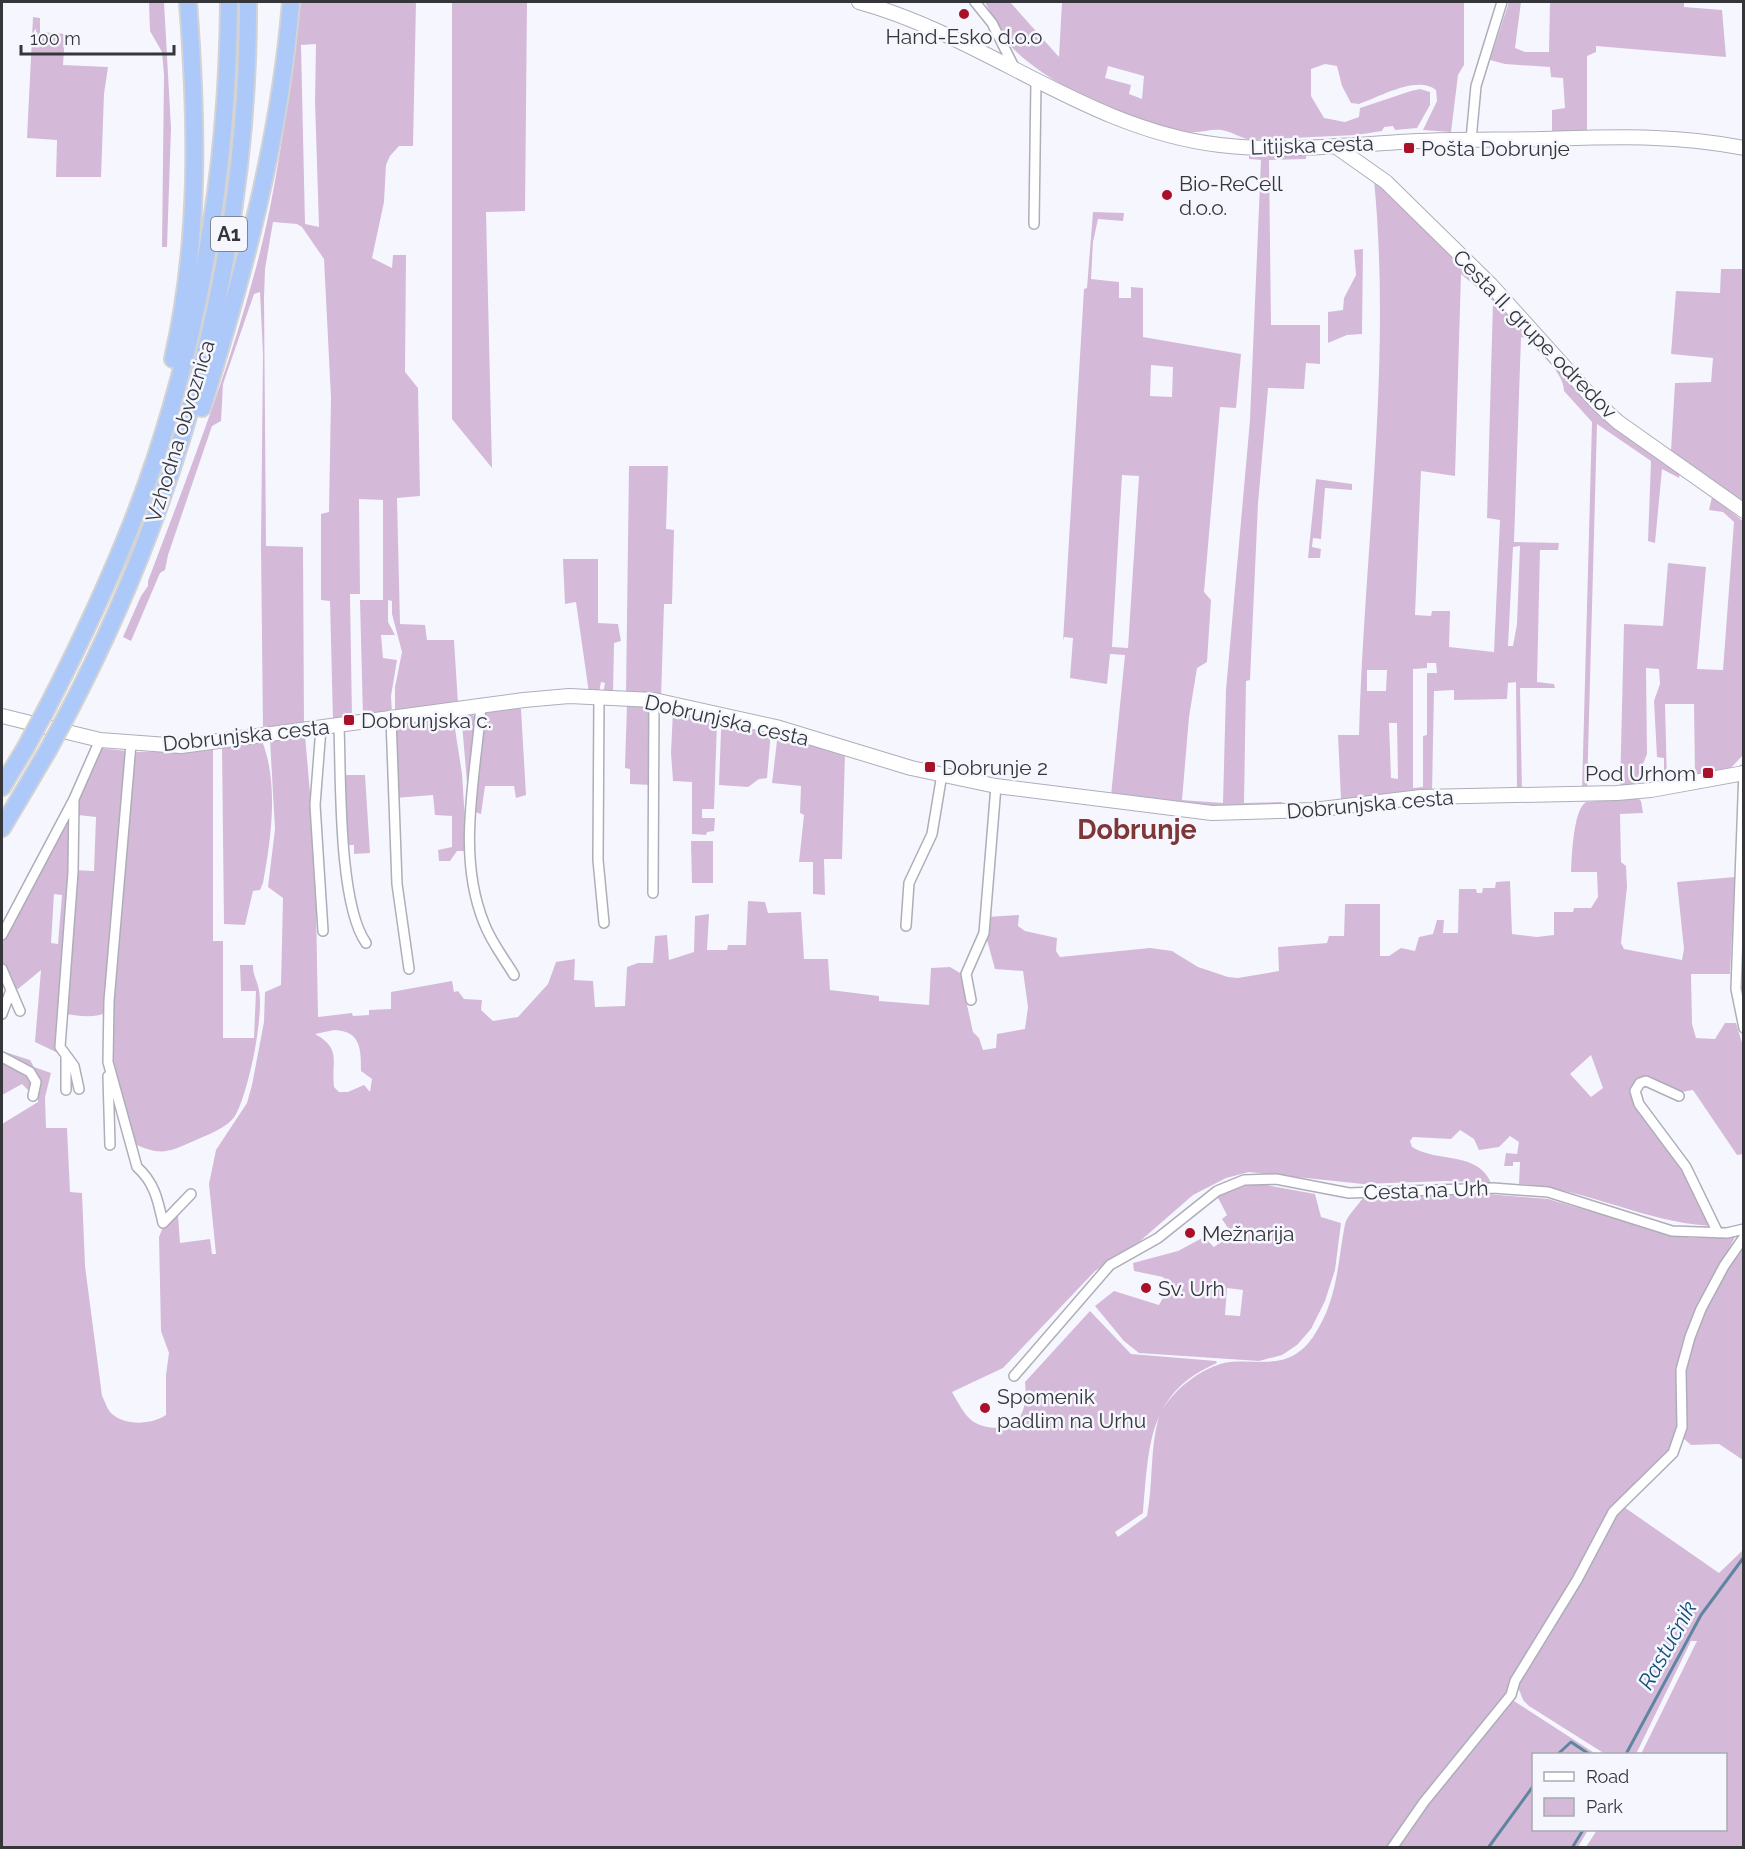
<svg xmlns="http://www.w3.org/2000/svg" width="1745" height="1849" viewBox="0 0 1745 1849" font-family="Raleway,sans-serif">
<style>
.green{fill:#d4bad8;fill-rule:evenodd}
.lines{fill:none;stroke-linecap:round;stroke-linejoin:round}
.stream{stroke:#6085a1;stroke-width:3}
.street-casing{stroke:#adaeb8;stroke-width:12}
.secondary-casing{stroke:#adaeb8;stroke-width:16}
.highway-casing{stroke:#d3d3d4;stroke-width:20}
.street{stroke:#fff;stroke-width:9}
.secondary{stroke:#fff;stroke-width:14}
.highway{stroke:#acc9fa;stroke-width:16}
.highway-bridge-casing{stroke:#d3d3d4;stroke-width:20;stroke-linecap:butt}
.highway-bridge{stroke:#acc9fa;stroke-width:16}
.poi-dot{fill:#a81128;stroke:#f6f7fe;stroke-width:2}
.labels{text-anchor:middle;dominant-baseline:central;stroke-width:5;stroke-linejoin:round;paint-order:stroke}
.shield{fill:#f6f7fe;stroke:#6f7075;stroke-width:1.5}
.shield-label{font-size:20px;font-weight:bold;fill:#35363a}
.poi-label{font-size:21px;fill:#35363a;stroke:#f6f7fe;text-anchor:start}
.street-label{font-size:21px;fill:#35363a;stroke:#f6f7fe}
.water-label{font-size:22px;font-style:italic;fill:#125177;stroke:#f6f7fe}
.district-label{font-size:27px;font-weight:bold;fill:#7e3636;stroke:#f6f7fe}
</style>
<rect width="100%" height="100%" fill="#f6f7fe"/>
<path class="green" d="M149 2H164L171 128 167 247H162L164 75 162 52 150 31Z
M301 2H416L413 146H399L390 156 386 165 384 202 372 258 392 268 393 255H406L405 372 418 388 420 496 397 498 400 624 425 625 427 640H454L458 704 395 713V687L402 652 392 614V601L388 600V622L395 635H381L383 658 397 660 391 696 392 713 363 717 360 600H383V500L359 499 360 594H350L352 719 333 721 330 601 321 600V514L329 512 331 398 324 259 302 227 297 224 273 222 265 269 264 298 266 546 303 547 304 725 263 731 261 546 263 354 260 292 254 294 223 384 221 421 212 426 168 555 165 570 160 573 131 641 123 637 141 596 148 586V581C186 480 226 379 254 275 279 186 288 93 301 2ZM316 44 315 101 319 227 305 224 301 45Z
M452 2H527L525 211 486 212 492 468 452 419Z
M985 2H1010L1059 57 1062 2H1464V65L1458 75 1451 132 1423 130 1437 101 1436 90C1417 75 1380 97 1359 104L1351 103 1342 86 1337 66 1325 64 1311 69V96L1324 118 1345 122 1359 117 1360 108 1411 91 1420 89 1430 92V105L1417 128 1395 130 1393 126 1384 127 1382 131 1356 135 1251 140C1240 138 1231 131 1221 130 1211 129 1200 133 1189 132 1133 123 1044 85 1007 42 997 30 992 15 985 2ZM1108 66 1144 76 1142 99 1129 94 1131 85 1105 78Z
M1509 2H1521L1515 48 1525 52H1549L1550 2H1684V7L1722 10 1726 57 1596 46V52L1587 56V130L1552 132V110L1565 108 1563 78 1551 77 1550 67 1505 64 1490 60Z
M33 17 40 18V32L65 34 63 65 108 67 104 94 101 177H56L57 140 27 138Z
M1306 154V159L1269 160 1271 325H1320V364L1306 363 1304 389 1268 388 1258 504 1250 680 1246 681 1244 803 1283 802C1264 818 1141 799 1111 796L1125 655 1110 654 1107 684 1070 678 1073 638 1064 637 1063 641 1084 289 1087 288 1093 212 1124 213 1123 221 1098 219 1093 242 1091 279 1119 282V298H1131V287L1143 288V337L1241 354 1236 408 1220 407 1204 592 1211 600 1207 662 1197 668 1189 717 1182 800 1223 803 1226 690 1250 420 1261 160 1249 159V156ZM1151 365 1173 367 1172 397 1150 396ZM1122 475 1139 476 1128 648 1112 647Z
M1374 180 1415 221 1423 225 1524 328 1586 401 1612 425 1680 473 1679 478 1662 469 1655 543 1648 541 1651 461 1597 424 1587 791H1582L1592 422 1564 391C1564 372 1538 352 1526 338L1521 337 1514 542 1559 543 1558 550H1540L1537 682 1554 684 1555 688H1520L1522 792H1517L1516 682 1508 683 1507 699 1454 700V690L1434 691 1432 793 1343 801 1341 799 1338 735H1359C1364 550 1392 365 1374 180ZM1461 274 1493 301 1487 518 1500 520 1494 652 1449 647 1450 611H1432L1431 616 1415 615 1421 471 1455 476ZM1520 546 1517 624 1513 646H1508L1513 547ZM1427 663H1436L1437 673H1427V735L1423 736V787L1413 788V669L1427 668ZM1367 670H1387L1386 691H1367ZM1389 723H1397L1398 779 1391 778Z
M1363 249 1362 334 1347 335 1328 343V312L1343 310 1344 298 1356 275 1354 250Z
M1721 269H1743V502L1671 451 1675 383 1711 382 1713 358 1671 354 1676 291 1720 293Z
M629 466H668L666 529 674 530 672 604H664L661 698 626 695Z
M1316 479 1352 484V490L1325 488 1321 539 1313 538 1312 547 1321 549 1320 558H1308Z
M1712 497 1743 521 1742 756 1730 769 1695 776 1694 704H1665L1667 781H1664V758L1657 757 1654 701 1660 684 1659 669 1646 668 1647 754 1634 786 1620 790 1624 624 1663 626 1668 563 1706 567 1697 669 1723 670 1734 522 1723 512 1709 510Z
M563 559H598V623L618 624 621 641 614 643 613 694 603 693 605 683 601 682 599 693H589L576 602 565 604Z
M627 704 649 705 651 709 652 785 630 784V769L625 768Z
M515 707 521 709 526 795 516 798 514 786H485L481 814 475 812 482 716 486 710Z
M673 710 713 716 717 723 714 809H702V818H715L714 831 707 832 706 835 692 834V782L673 781 671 753Z
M461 712H469L476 718 468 794Z
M453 716 462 774 467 851H457L450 861H439L438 850 452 847V816L435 815 433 795 395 798 396 726 398 722Z
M727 719 771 731 767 778 759 779 748 787 719 785 721 731 723 723Z
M305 735 315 852 318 1017 352 1013 353 1016 369 1015V1010L391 1009V992L452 981 454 992 458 991 464 999 482 1000 481 1010 493 1021 518 1017 548 984 556 962 575 959 574 980 593 981 595 1007 625 1006 627 967 638 963H653L655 936 667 935 669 960 694 952 695 916 709 914 707 950H727L728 945H746L748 901 765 902 768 913 801 912 804 959H828L830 990 879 996V1001L929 1005 931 968 950 967 960 973 973 1032 979 1038 983 1050 996 1048 997 1034 1025 1029 1028 1007 1023 971 995 969 987 940V917L1019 915 1018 926 1025 931 1057 938 1056 951 1060 957 1150 948 1172 951 1198 967 1228 977 1238 978 1279 971 1278 947 1327 943 1329 936H1344L1345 904H1380V956H1389L1401 948 1415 951 1419 937 1433 934 1437 920H1444L1443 933H1458L1459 889H1476L1477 893H1482L1483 888H1495L1496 882 1510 881 1512 934 1537 937 1554 935V912H1573L1574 908H1591L1598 897 1597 872H1571C1572 856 1573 810 1586 802L1638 798 1641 801 1643 813 1620 814 1621 862 1626 866 1627 887 1621 943 1624 949 1682 960 1684 949 1677 882 1735 877 1730 974H1691L1692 1024 1696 1038 1715 1039 1725 1023H1736L1743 1046V1154L1737 1155 1693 1090 1681 1092 1651 1078 1632 1090 1683 1167 1710 1226C1643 1222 1585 1188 1519 1184L1520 1162H1513V1166H1504L1506 1153 1517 1154 1519 1142 1510 1136 1499 1147 1479 1150 1474 1139 1460 1130 1451 1139 1413 1137 1410 1141 1412 1147C1438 1163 1478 1151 1491 1183L1445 1181 1363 1184 1249 1172 1226 1178 1193 1195 1139 1242 1095 1271 1003 1368 952 1392C969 1423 974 1429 1011 1428 1025 1414 1027 1402 1025 1382L1090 1311 1131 1354 1216 1361 1217 1363C1147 1393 1149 1447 1143 1513L1115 1532 1118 1537 1147 1516C1153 1485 1150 1450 1158 1420 1166 1394 1203 1365 1230 1362 1262 1359 1289 1371 1313 1337 1338 1300 1337 1265 1345 1224 1347 1216 1358 1205 1363 1198L1487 1194 1548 1199 1671 1235 1693 1238 1735 1237 1685 1337 1677 1372 1679 1428 1672 1449 1610 1511 1557 1608 1526 1653 1510 1682 1508 1692 1390 1847H2V1124L38 1102V1081L2 1054V1051L30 1060 34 1067 51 1073 45 1097 46 1128H67L70 1192 82 1193 85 1266 102 1396C105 1401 107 1409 111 1413 124 1426 151 1425 166 1415V1375L169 1353 161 1331 159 1237 163 1227 178 1215 180 1243 210 1239 212 1254H216L209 1184 216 1150 247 1103 252 1085 264 1022 265 992 281 985 283 898 268 887 275 829 270 740ZM334 1030C361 1031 361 1049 361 1071L372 1079 370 1092 364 1085 348 1092H339L334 1087C331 1060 342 1049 315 1034ZM1591 1055 1603 1088 1591 1097 1570 1074Z
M782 735 845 754 842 859H824L825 895 813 894V862H799L804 815 800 813 801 786 772 783 777 741Z
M262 741C279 784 271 839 263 883L260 890 253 891 245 925 224 924 222 748 233 744Z
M100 748 126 751 105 1013C95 1018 78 1016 66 1014L74 870 94 871 96 817 78 815 79 795Z
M213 750V941H223V1038H254L256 991H241L240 965H253C253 975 256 978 258 986 266 1010 248 1095 235 1116 227 1128 209 1134 196 1140 167 1153 161 1156 132 1143L111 1059 110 1030 134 756 135 752Z
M342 775H365L370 853 354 854V845H348Z
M69 815H72C71 894 57 973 58 1053L35 1042 41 970 18 989 11 987 2 966V940ZM54 894 62 895 58 944 51 943Z
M691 841H713V883H692Z
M2 1060 27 1073 33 1087 28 1090 22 1084 2 1095Z
M1261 1184 1315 1194 1321 1217 1341 1223 1335 1270 1325 1301 1311 1329 1297 1345 1282 1355 1259 1361 1139 1353 1124 1341 1095 1306 1114 1291 1159 1305 1169 1287 1163 1277 1134 1271 1133 1263 1178 1251 1204 1237 1214 1247 1232 1234 1222 1219 1227 1215 1217 1196 1245 1186ZM1227 1288 1243 1290 1240 1316 1225 1315Z
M1743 1241V1460L1719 1444 1691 1445 1683 1438C1688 1414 1682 1388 1686 1363 1693 1319 1721 1279 1743 1241Z
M1624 1507 1719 1573 1743 1550V1847H1586L1597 1830H1726V1754H1641L1697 1641H1691L1636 1754H1605L1529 1706 1523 1700 1517 1684 1592 1562 1610 1525Z
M1514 1701 1596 1754H1534V1830H1588L1578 1847 1396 1848 1427 1802 1510 1702Z"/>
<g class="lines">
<path class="stream" d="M1558 1754 1571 1742 1589 1754
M1626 1754 1701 1615 1744 1557
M1488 1848 1534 1785
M1572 1848 1583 1830"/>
<g class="street-casing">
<path id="street" d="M975 2 992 23 1015 69
M1471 140 1476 86 1502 2
M1034 224 1036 81
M599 696 598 860 604 923
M481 705C476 776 456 854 484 923 491 942 504 958 514 975
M391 718 397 884 409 969
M339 726C341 777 338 903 366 943
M321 728 315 805 323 931
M131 744 109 1001 108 1062 137 1167C155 1183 158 1201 163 1223L191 1194
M1744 770 1736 989 1744 1028
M74 799 73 872 60 1047 74 1066 79 1089
M653 893 654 700
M906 926 909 883 932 834 942 774
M2 935 74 799 100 740
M2 969 20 1011
M971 1000 966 974 984 933 996 786
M2 1014 11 990
M2 1057 30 1072 36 1082 33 1096
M66 1058V1090
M108 1076 110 1145
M1679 1096 1646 1081 1640 1083 1635 1091 1639 1104 1686 1167 1718 1233
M1014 1376 1110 1265 1158 1238 1217 1191 1244 1180 1276 1179 1349 1193 1493 1188 1548 1192 1672 1231 1727 1233 1744 1229
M1392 1848 1424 1802 1511 1695 1515 1681 1577 1580 1613 1512 1673 1453 1682 1427 1681 1370 1690 1337 1701 1309 1724 1266 1744 1237"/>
</g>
<g class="secondary-casing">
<path id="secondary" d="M859 2C986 37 1088 130 1220 145 1280 152 1341 146 1400 142 1447 139 1495 140 1542 139 1612 137 1674 134 1744 148
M1335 146 1386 182 1491 285 1597 403 1618 422 1744 511
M2 716 100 740 181 746 524 700 569 696 654 700 776 727 911 768 996 786 1212 813 1313 810 1421 797 1617 793 1651 790 1744 773"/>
</g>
<g class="highway-casing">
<path id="highway" d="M173 359C200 241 197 121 188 2
M202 408C243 277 280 139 291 2
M48 706C89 626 128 542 156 457 204 311 228 155 229 2
M69 711C183 493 249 248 248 2
M2 787 26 747
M2 828 47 752"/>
</g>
<use href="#street" class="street"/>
<use href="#secondary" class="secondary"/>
<use href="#highway" class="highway"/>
<g class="highway-bridge-casing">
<path id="highway-bridge" d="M26 747 48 706
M47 752 69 711"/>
</g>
<use href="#highway-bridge" class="highway-bridge"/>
</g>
<g class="poi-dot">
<circle cx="964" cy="14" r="6"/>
<rect x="1403" y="142" width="12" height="12" rx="3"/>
<circle cx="1167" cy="195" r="6"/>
<rect x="343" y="714" width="12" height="12" rx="3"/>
<rect x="924" y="761" width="12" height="12" rx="3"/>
<rect x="1702" y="767" width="12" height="12" rx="3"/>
<circle cx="1190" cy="1233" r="6"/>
<circle cx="1146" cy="1288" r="6"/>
<circle cx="985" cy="1408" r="6"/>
</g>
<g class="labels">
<rect class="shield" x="211" y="217" width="36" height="34" rx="4.5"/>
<g class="shield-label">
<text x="229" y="234">A1</text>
</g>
<g class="poi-label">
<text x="964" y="36" text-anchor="middle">Hand-Esko d.o.o</text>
<text x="1421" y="148">Pošta Dobrunje</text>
<text x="1179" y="183">Bio-ReCell<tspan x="1179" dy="24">d.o.o.</tspan></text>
<text x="361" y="720">Dobrunjska c.</text>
<text x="942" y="767">Dobrunje 2</text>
<text x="1696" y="773" text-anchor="end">Pod Urhom</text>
<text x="1202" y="1233">Mežnarija</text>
<text x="1158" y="1288">Sv. Urh</text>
<text x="997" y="1396">Spomenik<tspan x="997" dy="24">padlim na Urhu</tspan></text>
</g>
<g class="street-label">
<text transform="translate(1312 145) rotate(-2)">Litijska cesta</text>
<text transform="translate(1535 334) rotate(46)">Cesta II. grupe odredov</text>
<text transform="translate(180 431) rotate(-73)">Vzhodna obvoznica</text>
<text transform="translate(727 720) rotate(13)">Dobrunjska cesta</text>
<text transform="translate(246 735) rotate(-6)">Dobrunjska cesta</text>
<text transform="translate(1370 804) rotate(-5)">Dobrunjska cesta</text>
<text transform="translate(1426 1190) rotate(-2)">Cesta na Urh</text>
</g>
<g class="water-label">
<text transform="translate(1667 1645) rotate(-61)">Rastučnik</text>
</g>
<g class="district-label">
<text x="1137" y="829">Dobrunje</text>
</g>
</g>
<rect width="1745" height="1849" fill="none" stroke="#35363a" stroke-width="6"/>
<rect x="1532" y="1753" width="195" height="78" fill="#f6f7fe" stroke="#a9aab0" stroke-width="1.5"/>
<rect x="1544" y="1772" width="30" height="9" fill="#ffffff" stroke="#a9aab0" stroke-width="1.5"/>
<text x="1586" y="1783" font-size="18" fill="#35363a">Road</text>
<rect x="1544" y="1798" width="30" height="18" fill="#d4bad8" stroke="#a9aab0" stroke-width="1.5"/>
<text x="1586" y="1813" font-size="18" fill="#35363a">Park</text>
<path d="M21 45v9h153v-9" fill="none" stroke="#35363a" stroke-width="3"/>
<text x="30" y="45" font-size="18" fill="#35363a" stroke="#f6f7fe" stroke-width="4.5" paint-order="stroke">100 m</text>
</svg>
